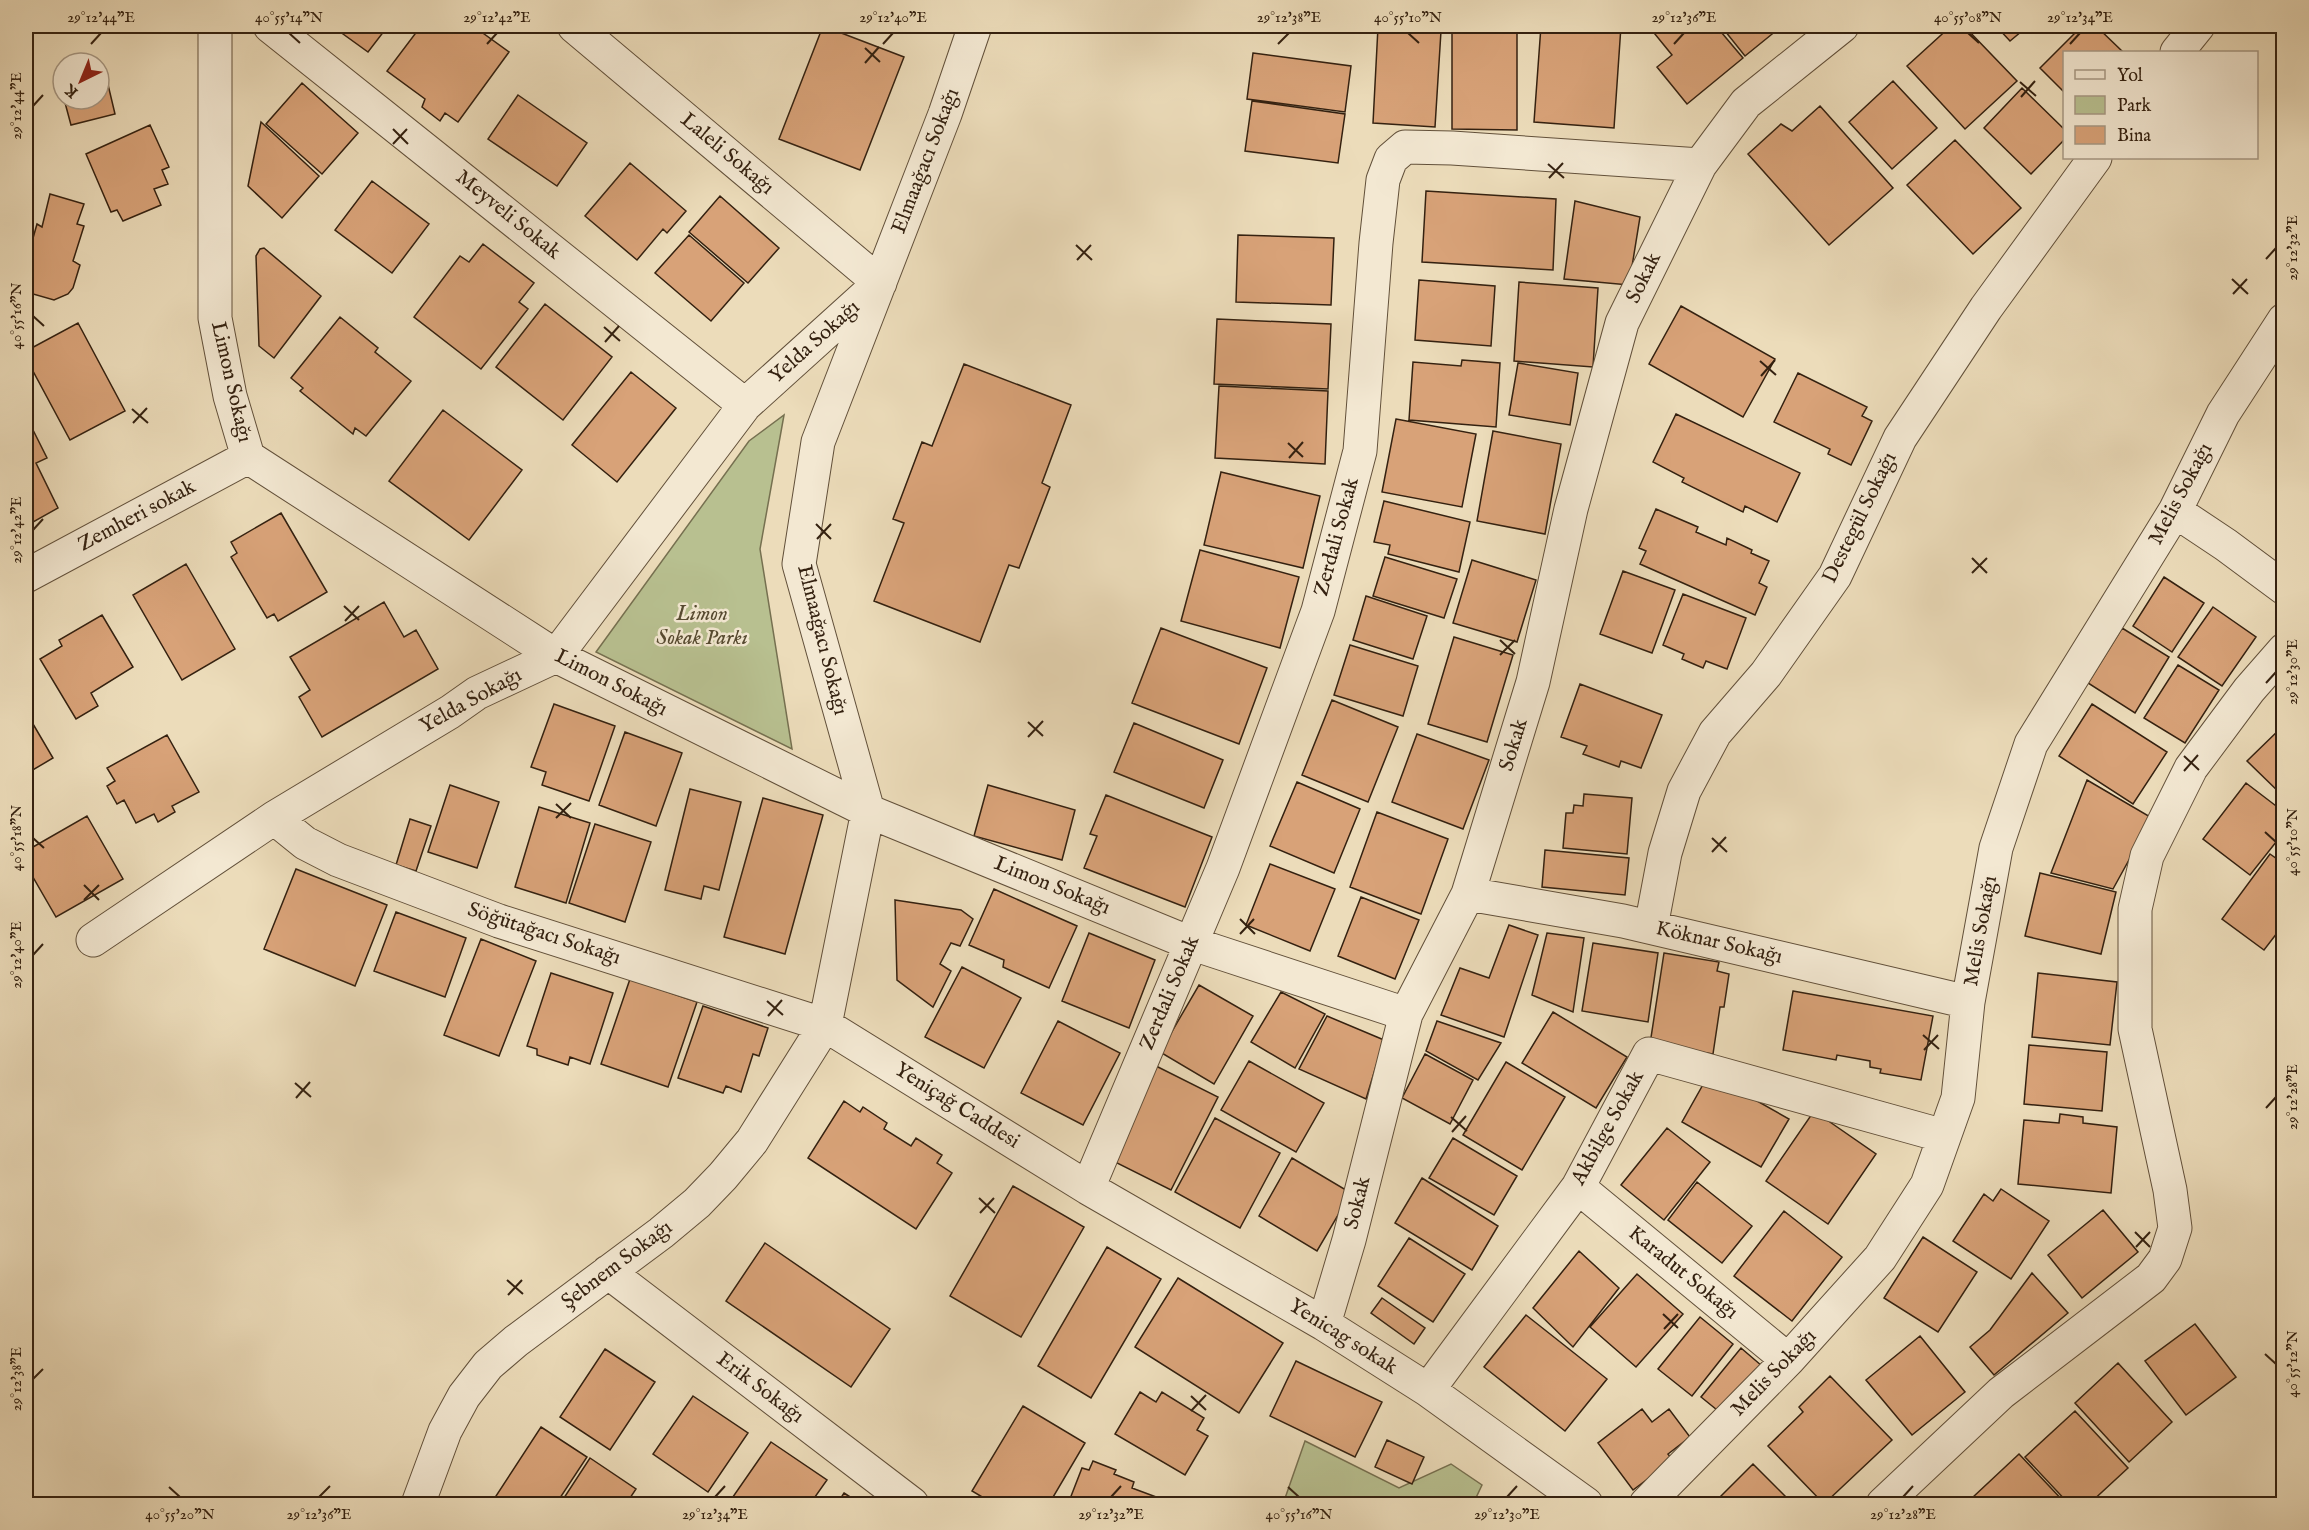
<svg xmlns="http://www.w3.org/2000/svg" width="2309" height="1530" viewBox="0 0 2309 1530" font-family="'IM FELL English',serif">
<style>
.green{fill:#b8c090;stroke:#767050;stroke-width:1.5}
.building{fill:#d8a278;stroke:#342110;stroke-width:1.5}
.lines{fill:none;stroke-linecap:round;stroke-linejoin:round}
.minor-casing{stroke:#62503a;stroke-width:35}
.minor{stroke:#f3e8d2;stroke-width:33}
.ticks{fill:none;stroke:#342110;stroke-width:2}
.labels{text-anchor:middle;dominant-baseline:central;stroke-width:5;stroke-linejoin:round;paint-order:stroke}
.street-label{font-size:21px;fill:#342110;stroke:#f3e8d2}
.park-label{font-size:21px;font-style:italic;fill:#554930;stroke:#f3e8d2}
.neatline{fill:none;stroke:#342110;stroke-width:2}
.ticks-label{font-size:15px;text-anchor:middle;fill:#342110}
</style>
<rect width="100%" height="100%" fill="#ecdcba"/>
<filter id="stains"><feTurbulence type="fractalNoise" baseFrequency=".00333" numOctaves="4"/><feColorMatrix values="0 0 0 0 .2 0 0 0 0 .09 0 0 0 0 .02 0 0 0 .5 -.17"/></filter>
<radialGradient id="worn" r=".72"><stop offset=".6" stop-color="#630" stop-opacity="0"/><stop offset="1" stop-color="#630" stop-opacity=".3"/></radialGradient>
<path class="green" d="M784 415 760 549 792 749 596 652 749 441Z
M1305 1441 1399 1488 1451 1464 1482 1485 1473 1504H1283Z"/>
<path class="building" d="M332 26H388L368 52Z
M421 26H473L509 52 458 122 445 113 440 121 422 107 425 99 387 71Z
M823 26 904 57 860 170 779 139Z
M1452 26H1517V130L1452 129Z
M1541 26H1621L1614 128 1534 122Z
M1653 26H1716L1743 58 1687 104 1657 67 1672 55 1650 28Z
M1721 26H1782L1745 56Z
M1951 26H1964L2017 81 1965 129 1907 66Z
M1996 26H2028L2010 41Z
M2082 26H2096L2123 52H2064V92L2040 68Z
M1378 27 1441 31 1435 127 1373 123Z
M1253 53 1351 66 1345 112 1247 99Z
M105 72 115 114 71 125 64 99H99V73Z
M1893 81 1937 128 1892 169 1849 122Z
M302 83 358 133 322 174 266 124Z
M2022 88 2064 129V140L2031 174 1984 128Z
M518 95 587 143 557 186 488 139Z
M1252 101 1345 114 1338 163 1245 151Z
M1820 106 1893 188 1829 245 1748 154 1781 124 1792 131Z
M261 122 319 176 282 218 248 186Z
M150 125 169 167 162 170 168 184 154 189 161 205 123 221 117 210 111 212 86 154Z
M1955 140 2021 208 1973 254 1907 185Z
M630 163 686 211 667 233 663 229 637 260 585 216Z
M372 181 429 224 392 273 335 230Z
M1426 191 1556 199 1553 270 1422 262Z
M50 194 84 204 77 224 84 226 73 261 80 265 73 288 68 294 54 300 26 292V263L37 224 42 227Z
M720 196 779 248 748 283 689 232Z
M1575 201 1640 217 1629 285 1564 279Z
M689 235 744 283 711 321 655 273Z
M1238 235 1334 238 1331 305 1236 302Z
M483 244 534 283 519 302 528 309 481 369 414 317 460 256 469 262Z
M264 248 321 296 274 358 259 346 256 256 260 249Z
M1419 280 1495 286 1491 346 1415 340Z
M1519 282 1598 288 1593 367 1514 361Z
M545 304 612 357 563 420 496 367Z
M1681 306 1775 359 1743 417 1649 364Z
M340 317 378 348 375 352 411 381 366 436 355 428 353 434 300 391 303 388 291 378Z
M1217 319 1331 324 1328 389 1214 384Z
M78 323 125 411 70 440 26 358V351Z
M1462 360 1500 363 1496 427 1409 420 1413 362 1461 366Z
M1518 363 1578 373 1570 425 1509 415Z
M964 364 1071 405 1042 483 1050 487 1019 568 1009 565 980 642 874 601 904 523 893 519 922 442 932 446Z
M631 372 676 408 617 482 572 445Z
M1798 373 1867 407 1862 416 1872 421 1851 465 1828 454 1830 449 1774 422Z
M1219 386 1328 391 1325 464 1215 458Z
M443 410 522 470 469 540 389 481Z
M1676 414 1800 473 1777 522 1745 506 1743 512 1682 482 1684 478 1653 462Z
M26 416 47 458 36 463 58 508 26 526Z
M1396 419 1476 434 1462 507 1382 492Z
M1493 431 1561 444 1545 534 1477 521Z
M1221 472 1320 496 1303 568 1204 545Z
M1384 501 1470 522 1459 572 1388 554 1390 545 1374 542Z
M1656 509 1698 527 1696 532 1726 545 1727 538 1752 550 1751 553 1769 561 1759 583 1767 587 1755 615 1640 564 1646 551 1639 548Z
M281 513 327 592 278 621 274 614 267 618 231 557 237 553 231 542Z
M1200 550 1299 577 1280 648 1181 621Z
M1385 557 1457 579 1444 618 1373 596Z
M1472 560 1536 580 1517 642 1453 623Z
M186 564 235 649 182 680 133 595Z
M1623 571 1675 590 1652 653 1600 634Z
M2164 577 2204 603 2172 652 2133 626Z
M1683 594 1746 618 1727 669 1706 661 1703 668 1682 659 1684 654 1663 645Z
M1366 596 1427 616 1413 659 1353 640Z
M384 602 404 637 416 630 438 669 322 737 299 697 310 690 290 657Z
M2213 607 2256 637 2222 686 2178 657Z
M102 615 133 667 91 693 98 706 76 719 40 659 62 646 59 640Z
M1161 628 1267 668 1239 744 1132 703Z
M2122 628 2169 657 2135 713 2088 683Z
M1454 637 1513 655 1487 742 1428 724Z
M1350 645 1418 666 1403 716 1334 695Z
M2178 665 2219 690 2185 743 2144 718Z
M1580 684 1662 715 1641 768 1621 761 1619 767 1583 754 1587 746 1561 737Z
M1332 700 1398 727 1368 802 1302 775Z
M554 704 615 726 589 801 542 785 546 772 531 767Z
M2092 704 2167 752 2133 804 2059 756Z
M26 712 53 758 26 774Z
M1134 723 1223 760 1204 808 1114 772Z
M2284 725V797L2247 761Z
M625 732 682 753 656 826 599 805Z
M1417 734 1489 760 1463 829 1392 802Z
M167 735 199 792 172 806 175 812 158 822 154 814 136 823 124 800 117 804 107 786 115 781 107 768Z
M2087 780 2152 818 2113 889 2051 873Z
M1297 782 1360 809 1334 873 1270 846Z
M2246 783 2284 812V832L2250 875 2203 839Z
M450 785 499 802 477 868 428 852Z
M988 785 1075 810 1062 860 974 836Z
M690 789 741 802 719 890 704 886 701 899 665 890Z
M1584 794 1632 798 1627 854 1563 848 1566 813H1573L1574 805 1583 806Z
M1106 795 1212 837 1185 907 1084 868 1097 836 1090 834Z
M763 798 823 815 785 954 724 937Z
M539 807 590 823 566 903 515 887Z
M1377 812 1448 839 1421 914 1350 887Z
M87 816 123 879 56 917 26 865V851Z
M410 819 431 826 416 871 396 865Z
M595 824 651 842 625 922 569 903Z
M1545 850 1629 858 1625 895 1542 887Z
M2270 854 2284 864V924L2264 950 2222 919Z
M1270 864 1335 889 1310 951 1246 925Z
M296 869 387 905 355 986 264 949Z
M2040 873 2116 892 2101 954 2025 936Z
M994 889 1077 926 1049 988 1003 967 1004 960 969 945Z
M1361 897 1419 920 1395 979 1338 956Z
M895 900 961 910 973 919 960 946 951 943 940 964 951 971 933 1007 897 980Z
M396 912 466 938 445 997 374 971Z
M1509 925 1538 935 1504 1037 1441 1015 1460 968 1489 978Z
M1089 933 1155 960 1129 1028 1062 1001Z
M1547 933 1584 938 1573 1012 1532 995Z
M481 939 536 961 499 1056 444 1035Z
M1593 943 1658 953 1648 1022 1582 1011Z
M1664 953 1719 962 1717 971 1729 974 1724 1007H1720L1713 1054 1650 1044Z
M962 967 1021 998 984 1068 925 1037Z
M551 973 613 993 590 1064 570 1057 568 1065 537 1055V1049L527 1046Z
M2038 973 2117 982 2110 1045 2032 1037Z
M630 979 697 1002 668 1087 601 1064Z
M1199 985 1253 1016 1214 1084 1160 1052Z
M1793 991 1933 1016 1921 1080 1880 1073 1881 1069 1870 1067V1061L1837 1055 1836 1060 1783 1050Z
M1281 992 1325 1014 1295 1068 1251 1042Z
M703 1006 768 1028 759 1056 753 1054 741 1092 726 1086 723 1093 678 1078Z
M1553 1012 1627 1057 1596 1108 1522 1063Z
M1327 1016 1384 1040 1366 1099 1299 1069Z
M1058 1021 1120 1053 1083 1125 1021 1093Z
M1437 1021 1501 1043 1478 1080 1426 1051Z
M2029 1045 2107 1052 2102 1111 2024 1104Z
M1425 1054 1473 1080 1450 1124 1402 1098Z
M1249 1061 1324 1103 1296 1152 1221 1110Z
M1506 1062 1565 1097 1522 1170 1463 1135Z
M1156 1066 1218 1097 1171 1190 1109 1159Z
M1709 1074 1789 1119 1761 1167 1682 1122Z
M844 1101 860 1112 863 1107 887 1123 884 1129 911 1146 916 1138 942 1155 937 1163 952 1173 916 1229 808 1158Z
M1814 1111 1876 1154 1828 1224 1766 1181Z
M2060 1114 2083 1117V1123L2117 1127 2111 1193 2018 1184 2024 1120 2059 1123Z
M1215 1118 1280 1153 1240 1228 1175 1192Z
M1667 1128 1710 1162 1664 1220 1621 1185Z
M1453 1138 1517 1176 1494 1215 1429 1178Z
M1292 1158 1351 1193 1317 1251 1259 1216Z
M1422 1178 1498 1226 1472 1270 1395 1223Z
M1697 1182 1752 1226 1722 1263 1668 1220Z
M1013 1186 1084 1227 1021 1337 950 1296Z
M2001 1189 2049 1221 2011 1279 1953 1241 1984 1194 1993 1201Z
M2103 1210 2138 1252 2082 1298 2048 1255Z
M1784 1211 1842 1257 1792 1321 1734 1276Z
M1923 1237 1977 1272 1938 1332 1884 1298Z
M1409 1238 1465 1274 1433 1322 1378 1286Z
M765 1243 890 1329 851 1387 726 1301Z
M1107 1247 1161 1279 1091 1398 1038 1366Z
M1579 1251 1619 1288 1573 1347 1533 1308Z
M2032 1273 2068 1313 1994 1375 1970 1347 1990 1330Z
M1637 1274 1683 1314 1636 1367 1590 1327Z
M1178 1278 1283 1343 1239 1413 1135 1347Z
M1382 1298 1425 1328 1414 1344 1371 1313Z
M1526 1315 1607 1379 1565 1431 1484 1367Z
M1700 1317 1733 1344 1692 1396 1658 1369Z
M2195 1324 2236 1377 2186 1415 2145 1361Z
M1920 1336 1965 1392 1912 1435 1866 1380Z
M1741 1348 1762 1366 1722 1414 1701 1397Z
M605 1349 655 1382 610 1450 560 1417Z
M1296 1361 1382 1402 1355 1457 1270 1416Z
M2118 1363 2172 1422 2129 1462 2075 1403Z
M1830 1376 1892 1440 1824 1504 1768 1446 1803 1412 1799 1407Z
M1140 1392 1156 1402 1162 1392 1204 1418 1197 1430 1208 1436 1185 1475 1115 1434Z
M693 1396 748 1433 708 1492 653 1454Z
M1023 1406 1085 1443 1049 1504H994L972 1491Z
M1642 1409 1652 1422 1669 1409 1690 1437 1668 1454 1673 1460 1633 1490 1598 1443Z
M2075 1411 2128 1468 2089 1504H2069L2025 1457Z
M541 1427 587 1457 556 1504H508L496 1496Z
M1387 1440 1424 1457 1412 1484 1375 1467Z
M771 1442 827 1480 810 1504H728Z
M2019 1454 2066 1504H1978L1972 1498Z
M590 1458 636 1489 626 1504H560Z
M1093 1461 1116 1470 1114 1474 1134 1482 1132 1488 1175 1504H1068L1082 1468 1089 1470Z
M1753 1464 1793 1504H1713Z
M844 1493 861 1504H837Z"/>
<g class="lines">
<g class="minor-casing">
<path id="minor" d="M215 26V318L230 396 248 457 556 656 868 811 1190 943 1406 1014
M270 26 745 405
M2177 52 2198 26
M2175 511 2226 545 2284 588
M26 576 248 457
M274 818 305 843 338 860 499 921 825 1025 1088 1188 1324 1324 1428 1390 1586 1504
M1468 894 1623 921 1968 1002
M1651 927 1665 853 1684 791 1715 733 1766 674 1835 576 1900 438 1986 308 2095 158
M93 940 274 818 450 712 477 693 556 656 745 405 880 283 574 26
M1578 1187 1788 1360
M1088 1188 1223 868 1318 611 1360 451 1376 243 1383 180 1391 159 1405 147 1452 148 1700 165
M608 1272 912 1504
M1324 1324 1349 1240 1406 1014 1468 894 1533 682 1571 509 1622 323 1700 165 1746 103 1842 26
M1428 1390 1578 1187 1649 1054 1944 1136
M418 1504 445 1431 464 1396 488 1365 516 1341 661 1233 697 1203 723 1176 752 1141 825 1025 868 811 799 564 818 442 945 114 975 26
M1646 1504 1788 1360 1880 1258 1927 1185 1958 1098 1968 1002 1996 848 2031 744 2175 511 2223 414 2284 320
M1883 1504 2001 1393 2151 1278 2165 1259 2175 1228 2170 1190 2135 1029V909L2147 856 2191 768 2249 690 2284 650"/>
</g>
<use href="#minor" class="minor"/>
</g>
<path class="ticks" d="M289 33 300 43M1408 33 1419 43M1968 33 1979 43M91 44 101 33M487 44 497 33M883 44 893 33M1278 44 1289 33M1674 44 1684 33M2070 44 2080 33M865 48 880 62M865 63 879 47M2020 82 2036 96M2021 97 2035 81M33 106 43 95M393 129 408 144M393 144 407 129M1548 164 1564 178M1549 178 1563 163M1076 245 1092 260M2266 259 2276 248M1077 260 1091 245M2232 279 2248 294M2233 294 2247 279M33 316 44 326M604 327 620 341M605 342 619 326M1760 361 1776 375M1761 376 1775 360M132 409 148 423M133 423 147 408M1288 443 1303 457M1289 458 1303 442M816 524 831 539M33 530 43 519M817 539 831 524M1972 558 1987 573M1972 573 1987 558M344 606 359 620M345 621 359 606M1500 640 1515 654M1500 655 1515 640M2266 683 2276 672M1028 722 1043 736M1028 737 1043 721M2184 756 2199 770M2184 771 2198 755M556 804 571 818M556 818 571 803M2265 832 2276 842M33 838 44 848M1712 838 1727 852M1712 852 1726 837M84 885 99 900M84 900 99 885M1240 919 1255 934M1240 934 1254 919M33 955 43 944M767 1001 783 1015M768 1016 782 1000M1923 1035 1939 1049M1924 1050 1938 1035M295 1083 311 1097M296 1098 310 1082M2266 1108 2276 1097M1451 1117 1467 1131M1452 1132 1466 1116M979 1198 995 1213M980 1213 994 1198M2135 1232 2150 1247M2136 1247 2150 1232M507 1280 523 1294M508 1295 522 1280M1663 1314 1678 1328M1664 1329 1678 1314M2265 1354 2276 1364M33 1379 43 1369M1191 1396 1206 1410M1191 1411 1206 1395M169 1487 180 1497M1288 1487 1299 1497M319 1497 330 1486M715 1497 725 1486M1111 1497 1121 1486M1507 1497 1517 1486M1903 1497 1913 1486"/>
<g class="labels">
<g class="street-label">
<text transform="translate(727 154) rotate(40)">Laleli Sokağı</text>
<text transform="translate(926 161) rotate(-69)">Elmaağacı Sokağı</text>
<text transform="translate(508 215) rotate(39)">Meyveli Sokak</text>
<text transform="translate(1644 278) rotate(-64)">Sokak</text>
<text transform="translate(815 342) rotate(-42)">Yelda Sokağı</text>
<text transform="translate(231 382) rotate(77)">Limon Sokağı</text>
<text transform="translate(2181 494) rotate(-62)">Melis Sokağı</text>
<text transform="translate(137 516) rotate(-28)">Zemheri sokak</text>
<text transform="translate(1860 518) rotate(-64)">Destegül Sokağı</text>
<text transform="translate(1337 537) rotate(-75)">Zerdali Sokak</text>
<text transform="translate(822 640) rotate(76)">Elmaağacı Sokağı</text>
<text transform="translate(611 683) rotate(27)">Limon Sokağı</text>
<text transform="translate(471 701) rotate(-29)">Yelda Sokağı</text>
<text transform="translate(1514 745) rotate(-73)">Sokak</text>
<text transform="translate(1052 886) rotate(22)">Limon Sokağı</text>
<text transform="translate(1981 931) rotate(-80)">Melis Sokağı</text>
<text transform="translate(544 934) rotate(18)">Söğütağacı Sokağı</text>
<text transform="translate(1719 943) rotate(13)">Köknar Sokağı</text>
<text transform="translate(1170 993) rotate(-67)">Zerdali Sokak</text>
<text transform="translate(957 1106) rotate(32)">Yeniçağ Caddesi</text>
<text transform="translate(1608 1128) rotate(-61)">Akbilge Sokak</text>
<text transform="translate(1358 1203) rotate(-76)">Sokak</text>
<text transform="translate(617 1265) rotate(-37)">Şebnem Sokağı</text>
<text transform="translate(1683 1273) rotate(39)">Karadut Sokağı</text>
<text transform="translate(1343 1337) rotate(32)">Yenicag sokak</text>
<text transform="translate(1774 1373) rotate(-46)">Melis Sokağı</text>
<text transform="translate(760 1388) rotate(37)">Erik Sokağı</text>
</g>
<g class="park-label">
<text x="702" y="614">Limon<tspan x="702" dy="24">Sokak Parkı</tspan></text>
</g>
</g>
<rect width="2309" height="1530" fill="none" stroke="#ecdcba" stroke-width="66"/>
<rect x="2063" y="51" width="195" height="108" fill="#f3e8d2" stroke="#a79884" stroke-width="1.5"/>
<rect x="2075" y="70" width="30" height="9" fill="#f3e8d2" stroke="#a79884" stroke-width="1.5"/>
<text x="2117" y="81" font-size="18" fill="#342110">Yol</text>
<rect x="2075" y="96" width="30" height="18" fill="#b8c090" stroke="#a79884" stroke-width="1.5"/>
<text x="2117" y="111" font-size="18" fill="#342110">Park</text>
<rect x="2075" y="126" width="30" height="18" fill="#d8a278" stroke="#a79884" stroke-width="1.5"/>
<text x="2117" y="141" font-size="18" fill="#342110">Bina</text>
<g transform="translate(81 81) rotate(223)"><circle r="28" fill="#f3e8d2" stroke="#a79884" stroke-width="1.5"/>
<path d="M0-4.5L10 22L0 15L-10 22Z" fill="#8f2418"/>
<text y="-9" font-size="16" font-weight="bold" text-anchor="middle" fill="#342110">K</text>
</g>
<rect x="33" y="33" width="2243" height="1464" class="neatline"/>
<g class="ticks-label">
<text x="101" y="22">29°12'44"E</text>
<text x="289" y="22">40°55'14"N</text>
<text x="497" y="22">29°12'42"E</text>
<text x="893" y="22">29°12'40"E</text>
<text x="1289" y="22">29°12'38"E</text>
<text x="1408" y="22">40°55'10"N</text>
<text x="1684" y="22">29°12'36"E</text>
<text x="1968" y="22">40°55'08"N</text>
<text x="2080" y="22">29°12'34"E</text>
<text transform="translate(16 106) rotate(-90)" y="5">29°12'44"E</text>
<text transform="translate(2292 248) rotate(-90)" y="5">29°12'32"E</text>
<text transform="translate(16 316) rotate(-90)" y="5">40°55'16"N</text>
<text transform="translate(16 530) rotate(-90)" y="5">29°12'42"E</text>
<text transform="translate(2292 672) rotate(-90)" y="5">29°12'30"E</text>
<text transform="translate(16 838) rotate(-90)" y="5">40°55'18"N</text>
<text transform="translate(2292 842) rotate(-90)" y="5">40°55'10"N</text>
<text transform="translate(16 955) rotate(-90)" y="5">29°12'40"E</text>
<text transform="translate(2292 1097) rotate(-90)" y="5">29°12'28"E</text>
<text transform="translate(2292 1364) rotate(-90)" y="5">40°55'12"N</text>
<text transform="translate(16 1379) rotate(-90)" y="5">29°12'38"E</text>
<text x="180" y="1519">40°55'20"N</text>
<text x="319" y="1519">29°12'36"E</text>
<text x="715" y="1519">29°12'34"E</text>
<text x="1111" y="1519">29°12'32"E</text>
<text x="1299" y="1519">40°55'16"N</text>
<text x="1507" y="1519">29°12'30"E</text>
<text x="1903" y="1519">29°12'28"E</text>
</g>
<rect width="100%" height="100%" filter="url(#stains)"/>
<rect width="100%" height="100%" fill="url(#worn)"/>
</svg>
